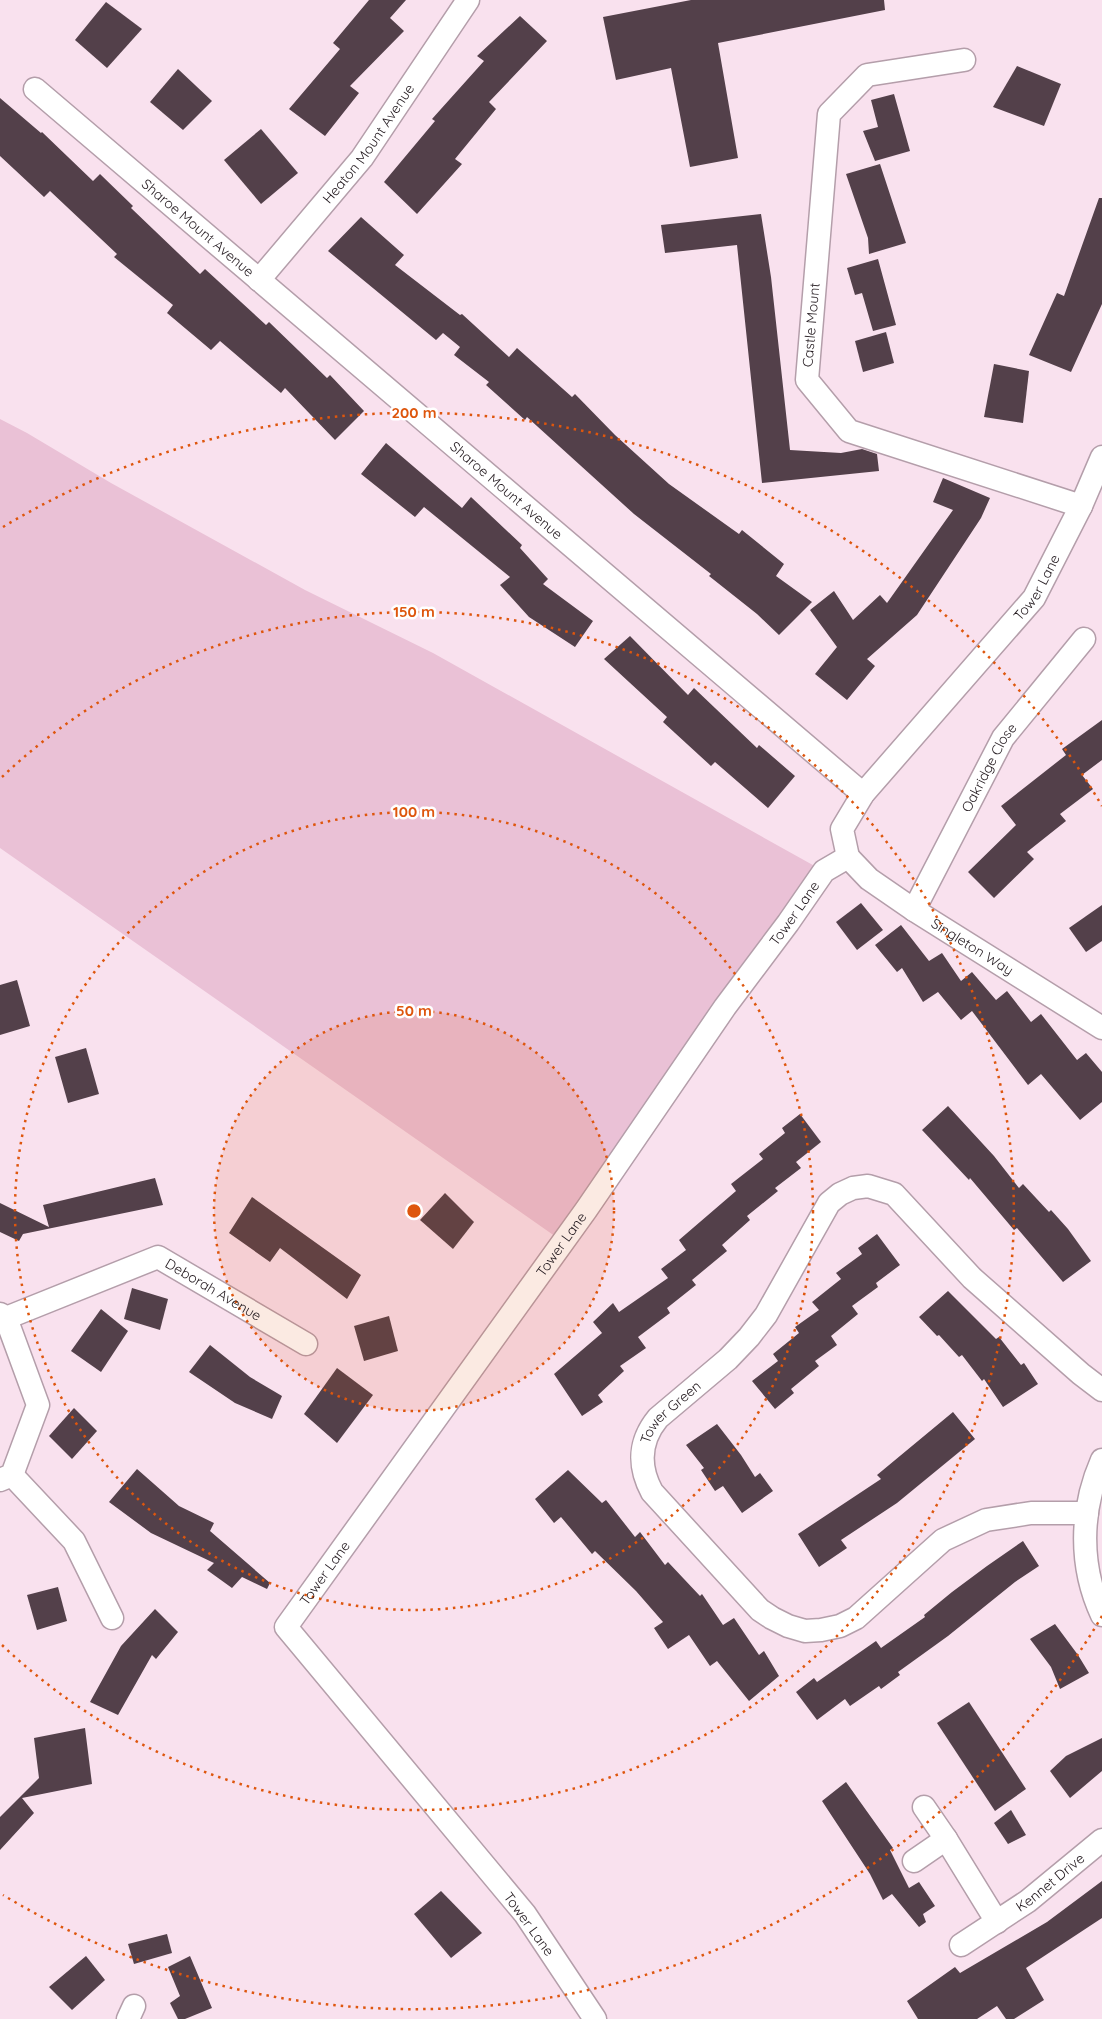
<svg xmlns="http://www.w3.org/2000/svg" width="1102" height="2019" viewBox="0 0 1102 2019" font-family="Quicksand,sans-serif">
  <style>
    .green { fill: #eac1d6 }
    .building { fill: #53404a }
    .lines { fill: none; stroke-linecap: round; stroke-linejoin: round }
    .street-casing { stroke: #b49eaa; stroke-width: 25 }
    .street { stroke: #fff; stroke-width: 22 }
    .ring { fill: none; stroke: #de560d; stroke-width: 2.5; stroke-dasharray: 2.5 5 }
    .labels { text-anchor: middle; stroke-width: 5; stroke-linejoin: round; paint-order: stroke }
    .street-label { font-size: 14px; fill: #241b20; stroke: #fff }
    .centre { fill: #de560d; stroke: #fff; stroke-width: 2.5 }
    .ring-label { font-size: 15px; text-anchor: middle; font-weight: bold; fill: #de560d; stroke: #fff; stroke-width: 5; stroke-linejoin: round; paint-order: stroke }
  </style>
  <rect width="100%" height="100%" fill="#f9e1ee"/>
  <polygon class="green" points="0,419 27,433 111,483 305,590 433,653 820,869 559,1239 0,848"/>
  <g class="building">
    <polygon points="369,0 406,0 390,18 404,31 350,86 359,93 325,136 289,109 340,49 333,43"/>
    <polygon points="691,0 884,0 885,10 718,43 738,158 690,167 671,68 616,80 603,17"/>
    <polygon points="106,2 142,29 107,68 75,40"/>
    <polygon points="520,16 547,41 489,102 496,109 455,159 462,164 417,214 384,182 435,121 432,119 484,61 477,56"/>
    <polygon points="1017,66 1061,84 1044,126 993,107"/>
    <polygon points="178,69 212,101 183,130 150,102"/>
    <polygon points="894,94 910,151 875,161 863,131 878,127 871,100"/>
    <polygon points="0,98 41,133 42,132 93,181 100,174 133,206 131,208 200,274 205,269 266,325 269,322 327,378 330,375 364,411 335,440 285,388 281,393 220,341 211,350 167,313 173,305 114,257 117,254 50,191 44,197 0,156"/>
    <polygon points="261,129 298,173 261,204 224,160"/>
    <polygon points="880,164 906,243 869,254 868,238 846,174"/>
    <polygon points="1099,198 1102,198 1102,304 1071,372 1029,355 1057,293 1064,296"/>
    <polygon points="761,214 771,277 790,450 841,453 862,449 877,454 879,471 762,483 737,245 665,253 661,225"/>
    <polygon points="361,217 404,255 395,265 460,315 462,314 509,357 517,348 572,397 575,394 615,435 669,484 739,534 742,530 784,564 776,576 812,602 779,635 757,614 709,576 711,574 634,514 527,417 525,420 486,385 489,382 454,355 460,347 443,333 436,340 328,251"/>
    <polygon points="878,259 896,325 873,331 862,293 855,295 847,268"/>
    <polygon points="886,332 894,363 863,372 855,341"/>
    <polygon points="994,364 1029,371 1023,423 984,417"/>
    <polygon points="386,443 462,508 471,497 522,545 520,548 548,579 543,584 593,621 575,647 529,617 500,585 510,577 424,507 415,517 361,474"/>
    <polygon points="943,478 990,498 981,518 917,615 867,659 875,666 847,700 815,674 837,647 810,610 834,591 853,620 880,595 887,603 953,510 933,502"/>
    <polygon points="630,636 688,695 694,688 757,748 759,745 795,776 768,808 715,762 711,766 663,722 667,717 604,659"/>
    <polygon points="1102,720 1102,760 1082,775 1093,789 1060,814 1066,821 1027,852 1034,859 994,898 968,872 1016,825 1001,806 1066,755 1062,749"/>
    <polygon points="861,903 883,930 857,950 836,922"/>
    <polygon points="1102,905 1102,941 1086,952 1069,928"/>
    <polygon points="901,925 929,961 942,953 961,981 972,972 996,1000 1007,991 1031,1022 1041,1014 1077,1060 1086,1053 1102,1072 1102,1102 1080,1120 1041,1074 1028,1085 972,1011 961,1020 938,992 923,1002 902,968 897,972 875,945"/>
    <polygon points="17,980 30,1026 0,1035 0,985"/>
    <polygon points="86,1048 99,1094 68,1103 55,1057"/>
    <polygon points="948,1106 994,1156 1019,1188 1023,1184 1049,1212 1051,1210 1068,1229 1091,1261 1063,1282 1017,1228 1014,1230 970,1178 969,1180 922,1130"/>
    <polygon points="800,1114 821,1142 796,1162 801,1168 775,1188 778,1191 747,1216 750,1220 722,1245 727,1251 692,1280 696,1285 667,1308 670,1313 638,1337 646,1348 620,1366 624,1371 598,1395 603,1402 582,1416 554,1374 602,1333 593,1322 613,1303 619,1312 668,1278 661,1269 686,1250 679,1240 736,1191 731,1184 763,1159 759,1154 785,1133 782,1128"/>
    <polygon points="155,1178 163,1205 23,1234 19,1241 0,1232 0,1203 49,1227 43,1205"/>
    <polygon points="445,1193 474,1222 453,1249 420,1220"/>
    <polygon points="252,1197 361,1275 347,1299 280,1248 270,1262 229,1233"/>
    <polygon points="877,1234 900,1265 876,1283 878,1287 852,1306 858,1314 831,1336 837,1345 815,1361 819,1366 791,1389 794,1393 775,1409 752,1381 778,1361 773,1354 799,1333 795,1327 819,1310 812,1302 841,1279 836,1273 862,1254 858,1248"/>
    <polygon points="132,1288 168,1299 160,1330 124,1319"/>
    <polygon points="948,1291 996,1339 999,1337 1021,1365 1024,1363 1038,1384 1003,1407 984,1379 982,1381 962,1355 959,1357 939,1335 937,1336 919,1317"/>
    <polygon points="101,1309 128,1331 101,1372 71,1351"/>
    <polygon points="389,1316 398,1351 364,1361 354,1326"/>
    <polygon points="210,1345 250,1377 282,1396 272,1419 235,1403 189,1372"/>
    <polygon points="337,1368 373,1395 337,1443 304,1414"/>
    <polygon points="74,1408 97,1431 72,1459 49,1436"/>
    <polygon points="953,1412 975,1439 897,1503 841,1540 847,1548 819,1567 798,1534 881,1479 877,1475"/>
    <polygon points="717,1424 741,1455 755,1477 760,1473 773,1491 742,1513 723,1486 715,1491 701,1470 704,1468 686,1445"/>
    <polygon points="137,1469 179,1506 214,1523 210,1531 270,1583 267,1589 242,1577 232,1588 207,1570 214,1563 151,1533 109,1502"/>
    <polygon points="568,1470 602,1503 606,1500 635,1537 640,1532 665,1565 668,1562 700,1596 702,1594 723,1625 734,1618 759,1655 764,1651 779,1676 749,1701 717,1661 710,1666 689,1635 668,1649 654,1628 663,1622 636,1591 595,1551 592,1554 561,1517 554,1523 535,1499"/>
    <polygon points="1023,1541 1039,1566 1015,1582 948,1636 898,1672 900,1675 881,1689 879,1686 850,1706 845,1699 817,1720 796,1692 814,1678 817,1682 876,1641 881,1648 925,1617 924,1615 952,1592 987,1566"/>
    <polygon points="58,1587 67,1621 37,1630 27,1595"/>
    <polygon points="155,1609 178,1632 156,1659 152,1655 118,1715 90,1702 121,1646"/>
    <polygon points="1055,1624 1078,1655 1089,1673 1060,1689 1051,1667 1030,1639"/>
    <polygon points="969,1702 1026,1789 995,1811 937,1723"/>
    <polygon points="85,1728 92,1784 22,1798 34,1813 0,1850 0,1817 39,1778 34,1738"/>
    <polygon points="1102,1738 1102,1771 1070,1798 1050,1771 1066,1756"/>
    <polygon points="846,1782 893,1848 890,1850 909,1888 919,1882 935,1906 923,1914 926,1922 919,1927 892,1894 883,1900 870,1874 822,1801"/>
    <polygon points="1011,1810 1026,1835 1008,1844 994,1823"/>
    <polygon points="1102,1881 1102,1918 1026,1968 1044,2000 1014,2019 1006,2019 997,2006 977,2019 918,2019 907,2001 955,1967 960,1973 1047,1922"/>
    <polygon points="441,1891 482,1933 451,1958 414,1914"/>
    <polygon points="167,1934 172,1953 134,1964 128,1944"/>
    <polygon points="86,1956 105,1980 72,2010 49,1987"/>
    <polygon points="190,1956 212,2008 185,2019 178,2019 170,2003 180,1996 168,1967"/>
  </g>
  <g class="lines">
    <g class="street-casing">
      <g id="street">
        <polyline points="964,60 867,75 829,114 807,380 849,431 1081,506"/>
        <path id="s1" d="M35,89L863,794"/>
        <path id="s2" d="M259,280L362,158L468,0"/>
        <path id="s3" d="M848,857L842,829L863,794L1034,598L1081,506L1102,457"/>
        <path id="s4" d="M848,857L869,879L914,910L1102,1028"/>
        <path id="s5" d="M914,910L1003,738L1084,639"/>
        <polyline points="0,1314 6,1318 38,1405 12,1475 0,1480"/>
        <path id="s6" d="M6,1318L158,1257L306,1344"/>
        <path d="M1102,1460C1080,1510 1079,1566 1102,1615"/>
        <polyline points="12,1475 74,1541 112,1618"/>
        <path id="s7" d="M1087,1513H1031L986,1520L943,1540L856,1618L840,1626L821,1630L805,1631L788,1626L772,1618L760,1610L652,1492C638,1466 639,1441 658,1418L728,1359L749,1337L766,1315L829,1203L840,1194L853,1188L868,1186L894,1194L972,1278L1081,1374L1102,1390"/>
        <polyline points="946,1839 997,1922"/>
        <polyline points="914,1861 946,1839 924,1807"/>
        <path id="s8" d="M961,1945L1028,1901L1102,1840"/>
        <polyline points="128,2019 134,2006"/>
        <path id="s9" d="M595,2019L525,1914L286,1627L586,1210L725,1007L788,923L824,871L848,857"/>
      </g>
    </g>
    <use href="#street" class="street"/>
  </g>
  <circle cx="414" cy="1211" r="200" fill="#de560d" fill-opacity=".12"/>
  <g class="ring">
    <circle cx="414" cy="1211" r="200"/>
    <circle cx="414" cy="1211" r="399"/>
    <path d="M2 777A599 599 0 1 1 2 1645"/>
    <path d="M1102 1616A798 798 0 0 1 3 1895M3 527A798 798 0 0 1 1102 806"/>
  </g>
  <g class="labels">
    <g class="street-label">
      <text dy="5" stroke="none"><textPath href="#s2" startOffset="175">Heaton Mount Avenue</textPath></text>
      <text dy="5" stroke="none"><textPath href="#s1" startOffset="214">Sharoe Mount Avenue</textPath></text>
      <text transform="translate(811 325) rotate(-85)" y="5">Castle Mount</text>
      <text dy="5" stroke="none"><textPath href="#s1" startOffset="619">Sharoe Mount Avenue</textPath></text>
      <text dy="5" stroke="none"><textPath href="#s3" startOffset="340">Tower Lane</textPath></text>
      <text dy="5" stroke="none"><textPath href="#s5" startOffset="161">Oakridge Close</textPath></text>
      <text dy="5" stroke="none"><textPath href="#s9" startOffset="1376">Tower Lane</textPath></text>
      <text dy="5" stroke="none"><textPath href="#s4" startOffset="154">Singleton Way</textPath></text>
      <text dy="5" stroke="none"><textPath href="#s9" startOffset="971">Tower Lane</textPath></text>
      <text dy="5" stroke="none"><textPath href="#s6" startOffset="228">Deborah Avenue</textPath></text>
      <text dy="5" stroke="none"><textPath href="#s7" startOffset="621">Tower Green</textPath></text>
      <text dy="5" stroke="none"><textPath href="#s9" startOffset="566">Tower Lane</textPath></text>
      <text dy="5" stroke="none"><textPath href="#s8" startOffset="109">Kennet Drive</textPath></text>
      <text transform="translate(529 1924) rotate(54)" y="5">Tower Lane</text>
    </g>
  </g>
  <circle cx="414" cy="1211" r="8" class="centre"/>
  <g class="ring-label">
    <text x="414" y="418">200 m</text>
    <text x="414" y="617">150 m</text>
    <text x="414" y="817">100 m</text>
    <text x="414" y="1016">50 m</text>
  </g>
</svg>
